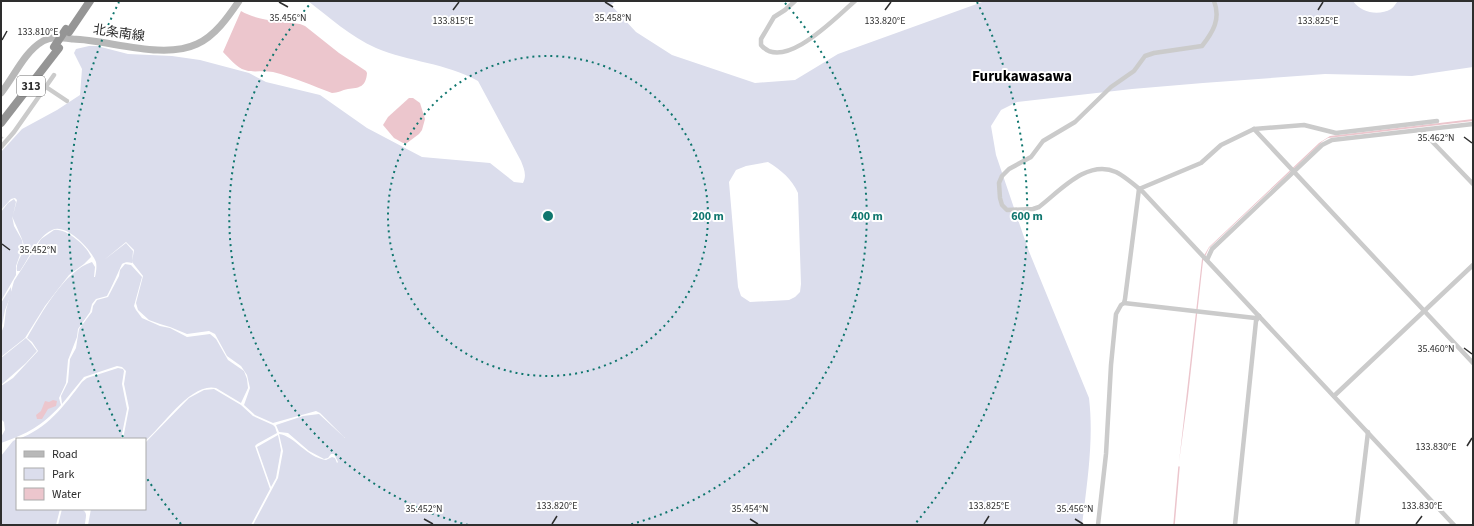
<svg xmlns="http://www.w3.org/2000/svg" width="1474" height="526" viewBox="0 0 1474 526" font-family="'Source Sans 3','Noto Sans JP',sans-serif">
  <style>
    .green { fill: #dbddec; fill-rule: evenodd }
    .water { fill: #ecc6cd }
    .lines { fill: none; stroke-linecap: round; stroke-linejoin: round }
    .stream { stroke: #ecc6cd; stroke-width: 1.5 }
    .street-tunnel { stroke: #d5d5d5; stroke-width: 4.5; stroke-dasharray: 4.5 2; stroke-linecap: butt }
    .street { stroke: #cbcbcb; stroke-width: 4.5 }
    .secondary { stroke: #b8b8b8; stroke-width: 7 }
    .highway { stroke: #959595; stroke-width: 8 }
    .highway-bridge { stroke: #959595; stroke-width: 8 }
    .ticks { fill: none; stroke: #2e2e2e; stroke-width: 1.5 }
    .ring { fill: none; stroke: #0f766e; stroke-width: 2; stroke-dasharray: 2 4 }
    .labels { text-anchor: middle; stroke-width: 4; stroke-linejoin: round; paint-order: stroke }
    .shield { fill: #fff; stroke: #6d6d6d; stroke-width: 1 }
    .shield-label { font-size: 12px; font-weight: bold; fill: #2e2e2e }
    .street-label { font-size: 13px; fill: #2e2e2e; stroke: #fff }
    .quarter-label { font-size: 15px; font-weight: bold; fill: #000; stroke: #fff }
    .ticks-label { font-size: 10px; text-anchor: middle; fill: #2e2e2e; stroke: #fff; stroke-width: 4; stroke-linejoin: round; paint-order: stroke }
    .centre { fill: #0f766e; stroke: #fff; stroke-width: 2 }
    .ring-label { font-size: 12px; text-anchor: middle; font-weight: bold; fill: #0f766e; stroke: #fff; stroke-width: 4; stroke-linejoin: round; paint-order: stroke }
  </style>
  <rect width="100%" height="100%" fill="#fff"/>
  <g class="green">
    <path d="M308,1H616L611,5L636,32L672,55L755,83L795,80L838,54L985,1H1353C1361,13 1379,16 1391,9C1394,7 1396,3 1398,1H1473V67L1412,76L1325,74L1203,83L1132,89L1017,102L1001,110L991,126L996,155L1028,249L1089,398C1094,440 1087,483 1082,525H253L278,478L283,451L279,434C295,436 306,457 326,460L332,457L335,458L337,463L338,462L334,454H331L328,458L324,459L309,451L288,433L279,432L276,425L303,416L319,414L345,438L320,413L316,411L273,423L255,415L244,405L250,388L247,375L241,366L227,356L215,334L209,331L187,334L170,327L160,324L149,320L138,310L136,303L143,276L132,262L134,250L126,242L104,260L126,243L133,251L132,263C128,262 125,262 122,264C121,266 110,291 107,296L96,299L92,304L90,312L78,329L77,337L68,360L66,383L59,398L61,405C41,427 28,433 1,443V437L5,430L4,422L1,419V386L13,378L38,351L32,342L27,338C41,314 65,270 92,262L95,267L94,277H95C96,272 97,267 96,262C91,249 66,223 52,230C37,237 29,258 20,271H17C15,262 24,254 24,246C24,241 14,222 12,216L14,226L22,240L23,246L16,266V275L1,301V212L8,203L14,199L16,202L13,215L17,200L15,198L11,199L1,210V152L22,129L57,110L80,95L82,69L74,53L76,49L89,46H97L128,54L172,56L200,60L249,73L266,82L320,95L367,128L422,157L490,163L514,182L523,183C527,175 524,169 521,161L478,81C446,63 409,62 376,48C351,37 329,17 308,1ZM768,162C781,170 792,179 798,193L801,284L800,292L795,297L789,300L750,302L741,296L738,287L729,182L736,170L746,166Z"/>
    <path d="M54,230C66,228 87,246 91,257L84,264L69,275L45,306L25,338L1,357V333L4,326L6,310L14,281L41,239Z"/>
    <path d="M125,264L131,265L142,277L134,306L136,310L142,318L160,326L170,328L187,337L210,334L216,339L228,360L244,371L247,379L248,388L241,403L216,388C191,382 163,426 145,441V439H123L129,408L124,384L126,371L122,367L117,366L84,377L62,404L61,396L68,382L70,359L76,348L79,329L92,312L93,306L97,300L108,297L119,276L120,270Z"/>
    <polygon points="11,287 11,295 5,310 1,331 1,303"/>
    <polygon points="26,338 31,343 37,351 26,363 1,385 1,358"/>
    <path d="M118,368L123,369L124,371L122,384L127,409L121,439H18C47,429 64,406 82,382L87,378Z"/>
    <polygon points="214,389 241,405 253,416 273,425 275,427 277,433 257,444 255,446 270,489 251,525 88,525 91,509 145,509 145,443 189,398 204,390"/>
    <polygon points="278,435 281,450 276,478 271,487 257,447"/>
    <polygon points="17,439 17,509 60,509 56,525 1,525 1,456 13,441"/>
    <path d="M62,509C68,509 86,506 86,515C86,518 85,522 85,525H58Z"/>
  </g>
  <g class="water">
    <path d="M241,11C258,21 280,21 300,24L305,26L339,53L366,71L367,73C366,87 359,88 348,89C342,90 338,93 332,93C313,86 293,77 273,72C263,70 253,73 245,70C237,68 229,58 223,52Z"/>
    <polygon points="409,98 413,98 420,103 425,119 422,130 419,134 407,143 403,143 394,138 383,125 388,117"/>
    <polygon points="1473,119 1473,121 1328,138 1323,141 1209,248 1203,261 1188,396 1179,462 1202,259 1209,247 1319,143 1330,136"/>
    <polygon points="53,400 57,401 56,406 48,409 42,419 37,419 36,415 41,411 45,401 49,402"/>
  </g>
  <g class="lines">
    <polyline class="stream" points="1174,525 1179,467"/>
    <polyline class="street-tunnel" points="1,138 2,139"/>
    <g class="street">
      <path d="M795,1L785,10L774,17L761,39V45C784,73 838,15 855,1"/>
      <path d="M1214,1C1221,19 1213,32 1202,46L1154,53L1145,56L1134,71L1111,87L1075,122L1043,141L1031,157L1009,169L1002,176L999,183L1000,198L1002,205L1007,210L1033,209L1039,207C1060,191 1087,159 1116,172C1124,176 1136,186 1143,192L1454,525"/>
      <polyline points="46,87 67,101"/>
      <polyline points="1254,129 1473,363"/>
      <polyline points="1422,131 1473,184"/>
      <polyline points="1,147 14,132 54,75"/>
      <polyline points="1139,189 1201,163 1221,145 1254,129 1304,125 1336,133 1437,121"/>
      <polyline points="1207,260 1212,249 1322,145 1332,140 1473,124"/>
      <polyline points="1124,303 1255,318 1259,316"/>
      <polyline points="1334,396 1473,265"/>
      <polyline points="1098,525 1106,454 1111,365 1116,314 1121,305 1124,303 1125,299 1139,189"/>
      <polyline points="1235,525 1256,321 1259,316"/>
      <polyline points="1357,525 1368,432"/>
    </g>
    <path class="secondary" d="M1,93C14,77 24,52 43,41C52,36 64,38 73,39C109,40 163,60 197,44C215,36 228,17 239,1"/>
    <g class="highway">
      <polyline points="69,32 90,1"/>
      <polyline points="1,123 59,48"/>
    </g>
    <polyline class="highway-bridge" points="54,47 66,29"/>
  </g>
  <path class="ticks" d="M279,2L288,7M605,2L613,7M453,10L459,2M885,10L891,2M1318,10L1323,2M2,40L7,31M1464,137L1472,143M2,244L10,250M1464,348L1472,354M1467,446L1472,438M424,519L433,524M750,519L758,524M1075,519L1083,524M552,524L557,516M984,524L989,516M1416,524L1422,516"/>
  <g class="ring">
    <circle cx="548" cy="216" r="160"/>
    <path d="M468 525A319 319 0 0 1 311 3M785 3A319 319 0 0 1 628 525"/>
    <path d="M181 524A479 479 0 0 1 146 477M123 437A479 479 0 0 1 119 2M977 2A479 479 0 0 1 915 524"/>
  </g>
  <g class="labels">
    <rect class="shield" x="17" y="76" width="28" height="20" rx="3"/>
    <g class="shield-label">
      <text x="31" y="90">313</text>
    </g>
    <g class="street-label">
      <text transform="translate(119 32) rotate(8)" y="5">北条南線</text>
    </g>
    <g class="quarter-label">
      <text x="1022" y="81">Furukawasawa</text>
    </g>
  </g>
  <g class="ticks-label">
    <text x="288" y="21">35.456°N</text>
    <text x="613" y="21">35.458°N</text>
    <text x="453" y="24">133.815°E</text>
    <text x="885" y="24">133.820°E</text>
    <text x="1318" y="24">133.825°E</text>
    <text x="38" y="35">133.810°E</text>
    <text x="1436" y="141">35.462°N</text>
    <text x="38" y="253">35.452°N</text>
    <text x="1436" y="352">35.460°N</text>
    <text x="1436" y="450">133.830°E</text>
    <text x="557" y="509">133.820°E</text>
    <text x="989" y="509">133.825°E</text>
    <text x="1422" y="509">133.830°E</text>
    <text x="424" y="512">35.452°N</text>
    <text x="750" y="512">35.454°N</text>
    <text x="1075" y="512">35.456°N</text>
  </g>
  <circle cx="548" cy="216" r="6" class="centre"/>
  <g class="ring-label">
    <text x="708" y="220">200 m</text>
    <text x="867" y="220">400 m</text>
    <text x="1027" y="220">600 m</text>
  </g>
  <rect width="1474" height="526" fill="none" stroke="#2e2e2e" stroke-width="4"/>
  <rect x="16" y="438" width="130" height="72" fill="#ffffff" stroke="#ababab"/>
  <rect x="24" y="451" width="20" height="6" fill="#b8b8b8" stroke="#ababab"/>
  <text x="52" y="458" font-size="12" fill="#2e2e2e">Road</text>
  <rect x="24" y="468" width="20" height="12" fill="#dbddec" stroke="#ababab"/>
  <text x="52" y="478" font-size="12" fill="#2e2e2e">Park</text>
  <rect x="24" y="488" width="20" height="12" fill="#ecc6cd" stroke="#ababab"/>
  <text x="52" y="498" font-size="12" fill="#2e2e2e">Water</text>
</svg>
